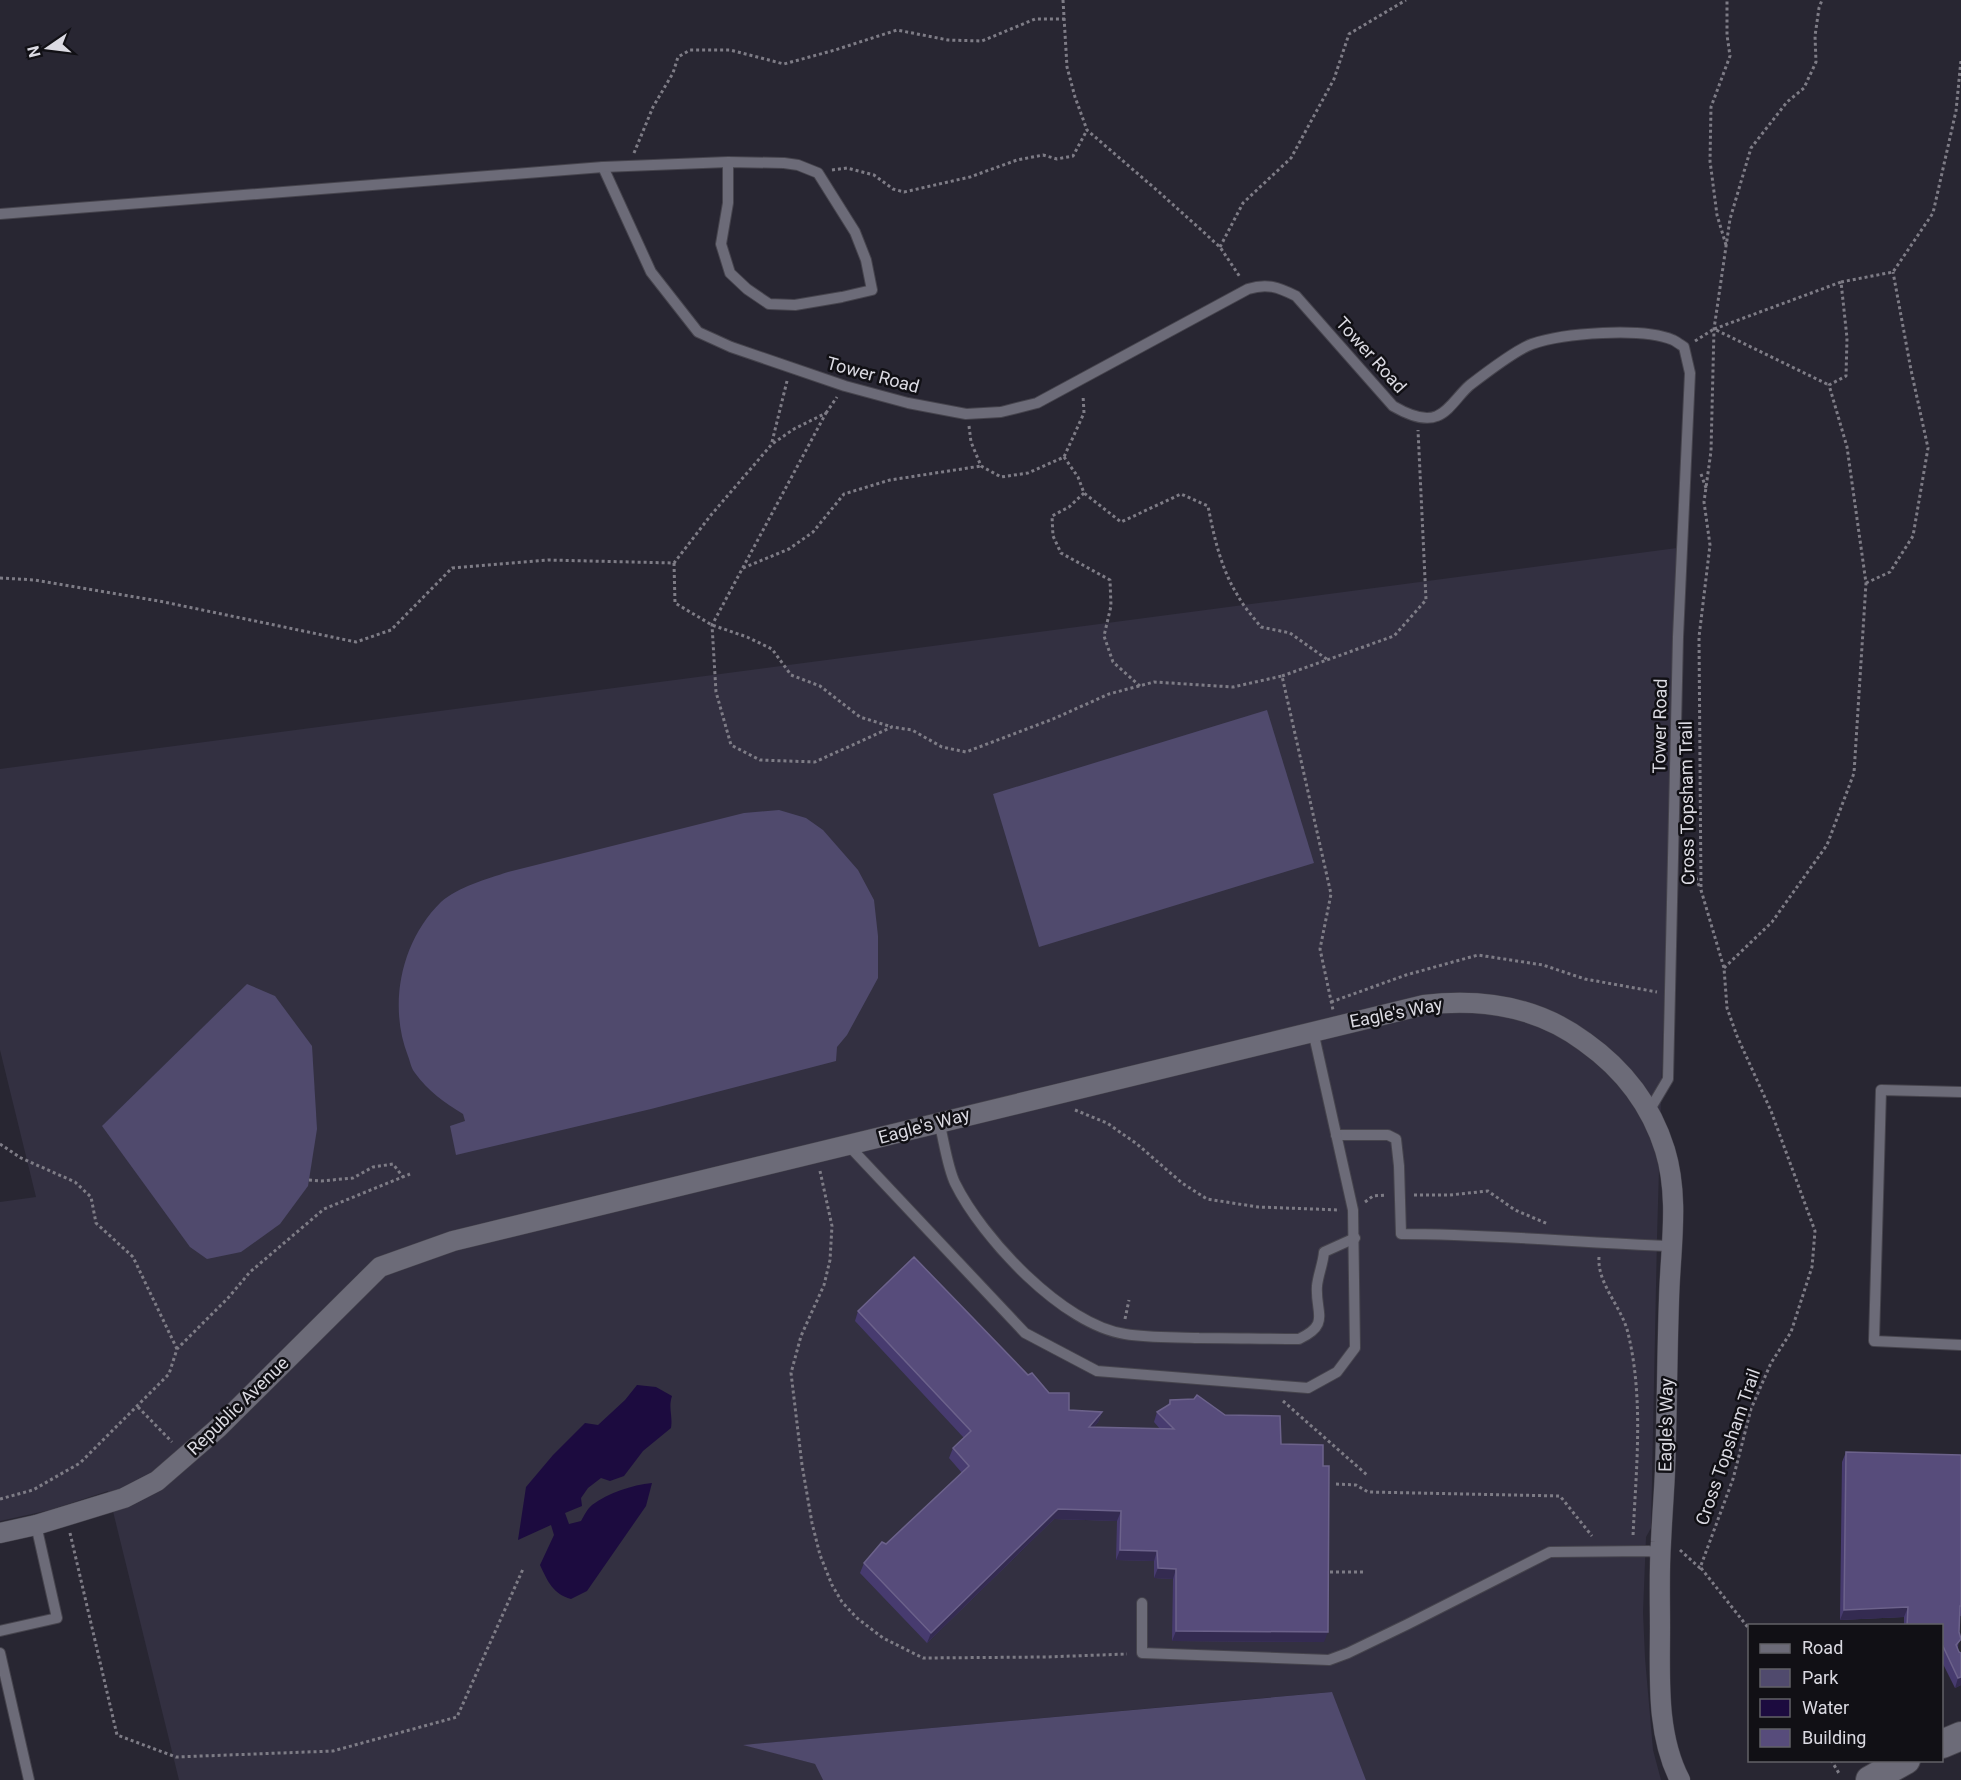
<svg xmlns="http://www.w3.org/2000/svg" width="1961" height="1780" viewBox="0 0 1961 1780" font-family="Roboto,sans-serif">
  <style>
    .built { fill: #333041 }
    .green { fill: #504a6d }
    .water { fill: #1c0b3f }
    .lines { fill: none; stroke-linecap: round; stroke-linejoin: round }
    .service-casing { stroke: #46444d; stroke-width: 12 }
    .minor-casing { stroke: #46444d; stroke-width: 21 }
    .secondary-casing { stroke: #46444d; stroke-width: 30 }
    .path { stroke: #7e7c86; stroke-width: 3; stroke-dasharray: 3 3; stroke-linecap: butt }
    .service { stroke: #6c6b78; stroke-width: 10 }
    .minor { stroke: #6c6b78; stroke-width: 20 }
    .secondary { stroke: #6c6b78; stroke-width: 28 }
    .wall { fill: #473b6f }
    .shaded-wall { fill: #342b51 }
    .building { fill: #574c7b; stroke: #6c628b; stroke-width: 1.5 }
    .labels { text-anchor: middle; stroke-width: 5; stroke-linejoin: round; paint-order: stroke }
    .street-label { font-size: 18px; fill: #dbdae2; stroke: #111015 }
  </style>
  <rect width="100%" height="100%" fill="#282632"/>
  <polygon class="built" points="1677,548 1657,1238 1651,1528 1646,1537 1643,1612 1645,1658 1653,1750 1661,1780 1366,1780 1331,1692 745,1745 815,1764 823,1780 179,1780 108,1491 50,1510 0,1521 0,1202 36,1197 0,1050 0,769"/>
  <g class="green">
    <polygon points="1267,710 1314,863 1039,947 993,794"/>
    <path d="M779,810L806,818L823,830L858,870L874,900L878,936V978L847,1035L837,1047L836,1061L651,1109L456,1155L450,1126L465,1121L463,1114C445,1103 428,1091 415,1073C411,1068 410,1061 408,1056C388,1005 401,941 441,902C458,887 487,879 508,872L744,813Z"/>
    <polygon points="247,984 275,996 312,1046 317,1129 308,1186 280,1224 241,1252 207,1259 190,1247 102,1126"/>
    <polygon points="1332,1692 1366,1780 823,1780 815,1764 743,1745"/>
  </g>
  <path class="water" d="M637,1385L656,1387L672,1396C668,1408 673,1416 671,1428L643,1451L624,1476L610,1481L601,1478L588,1488L581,1498L582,1506L565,1513L569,1524L581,1521C584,1516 587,1509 592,1505C608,1493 632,1485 652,1483L646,1506L587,1591L571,1599C553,1594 548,1582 540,1565L554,1535L551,1525L518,1540L526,1487L553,1455L585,1423L598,1425L625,1400Z"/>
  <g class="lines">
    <g class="service-casing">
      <g id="service">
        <path d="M603,167L651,272L698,332L731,347L845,386L908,403L966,414L1001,412L1037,403L1248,289C1267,283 1278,287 1296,296L1393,406C1405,413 1423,422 1437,416C1450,411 1459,394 1470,385C1483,375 1518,349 1532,344C1563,333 1642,327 1673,340C1677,342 1681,345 1684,347L1690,373L1678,637L1668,1079L1649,1111"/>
        <polyline points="0,214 603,167 728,162 784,163 798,165 818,173 855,232 866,260 872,290 842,297 795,305 769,304 747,289 730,273 721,244 728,203 728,162"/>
        <polyline points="1961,1092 1881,1090 1874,1341 1961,1345"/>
        <path d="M939,1122C944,1140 947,1166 955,1183C982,1238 1063,1325 1125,1334C1149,1338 1174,1337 1199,1338C1232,1338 1266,1339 1299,1339C1331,1324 1315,1313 1317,1286C1318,1275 1323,1264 1324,1252L1355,1238"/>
        <path d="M1336,1135H1388L1396,1139L1399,1166L1401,1234C1491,1234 1581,1243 1671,1246"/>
        <polyline points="849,1146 1025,1333 1097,1371 1308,1388 1337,1372 1355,1348 1353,1210 1313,1031"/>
        <polyline points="1142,1603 1142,1653 1329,1660 1348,1653 1408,1624 1550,1552 1648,1551 1660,1553"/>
        <polyline points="0,1631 57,1618 36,1525"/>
        <polyline points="0,1653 29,1780"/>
      </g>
    </g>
    <g class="minor-casing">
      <path id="minor" d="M0,1533L36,1525L124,1498L157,1481L218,1428L380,1267L453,1241L1424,1005C1482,998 1537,1006 1585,1042C1623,1069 1651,1105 1665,1150C1680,1199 1670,1251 1669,1300C1667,1357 1667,1414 1665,1471C1664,1494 1662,1518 1661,1542C1659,1570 1660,1598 1660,1627C1660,1677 1656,1734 1680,1780"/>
    </g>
    <g class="secondary-casing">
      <g id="secondary">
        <polyline points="1942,1744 1961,1736"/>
        <polyline points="1870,1780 1906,1760"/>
      </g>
    </g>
    <g class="path">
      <polyline points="1063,0 1067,67 1075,97 1087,130 1159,192 1220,247 1240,277"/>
      <polyline points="634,153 653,107 673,73 678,57 690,50 730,50 784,64 835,50 897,30 948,40 982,41 1035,19 1065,19"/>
      <polyline points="832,170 847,168 874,175 893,189 904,192 970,177 1017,160 1043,155 1057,159 1073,156 1087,130"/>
      <polyline points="1726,245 1717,215 1710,161 1711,107 1730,56 1727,35 1727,0"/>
      <polyline points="1220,247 1243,203 1291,158 1334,79 1349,34 1406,0"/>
      <polyline points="1841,282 1893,272 1933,213 1956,111 1961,60"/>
      <polyline points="1695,341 1714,329"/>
      <polyline points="826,413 837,397"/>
      <polyline points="969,426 971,442 981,466 1001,477 1028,473 1064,457 1084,413 1083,395"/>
      <polyline points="772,442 787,381"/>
      <path d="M1064,457L1078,477L1084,493L1121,522L1181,494L1208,506C1214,537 1221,569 1238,596C1244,607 1253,617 1261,627L1290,633L1328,660"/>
      <polyline points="1701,474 1706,488"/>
      <polyline points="1084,493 1069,507 1052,516 1053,536 1061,553 1110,580 1111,606 1104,636 1113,662 1140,686"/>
      <polyline points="674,563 675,603 712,625 747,637 772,649 791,675 820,686 860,717 892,727"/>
      <polyline points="743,568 789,549 813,532 844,494 890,480 981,466"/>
      <polyline points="0,578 35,580 164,602 356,642 391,630 452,568 548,560 674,563 711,515 772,444 794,429 826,413 712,625 716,692 731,745 760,760 815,762 892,727 912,730 942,747 966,752 1053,719 1109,694 1154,682 1233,687 1282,676 1331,894 1320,949 1333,1010"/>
      <polyline points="1866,583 1890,572 1913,536 1928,448 1911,370 1893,272"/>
      <polyline points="1282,676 1394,636 1426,600 1418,430"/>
      <polyline points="1689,861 1700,888"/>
      <polyline points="1724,968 1772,922 1827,845 1854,773 1866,583 1847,447 1829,385 1846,376 1847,338 1841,282 1714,329 1829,385"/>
      <polyline points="1331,1002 1406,975 1478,955 1543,965 1585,979 1657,992"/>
      <polyline points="1075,1110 1107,1123 1137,1144 1182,1183 1207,1199 1258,1207 1340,1210"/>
      <polyline points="0,1144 21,1158 75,1182 91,1197 96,1223 133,1257 177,1349"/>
      <polyline points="820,1171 832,1226 830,1260 824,1285 801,1336 791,1373 802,1465 812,1523 820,1555 832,1585 842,1602 857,1618 883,1638 923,1658 1046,1657 1127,1654"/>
      <polyline points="309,1180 321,1181 353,1178 373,1167 393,1164 403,1177"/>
      <polyline points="1414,1195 1450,1195 1488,1191 1515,1210 1548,1224"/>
      <polyline points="1365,1202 1373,1196 1386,1195"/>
      <path d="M1599,1257C1597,1284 1622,1307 1628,1333C1644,1399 1636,1470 1633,1536"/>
      <polyline points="1125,1319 1129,1300"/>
      <polyline points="1283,1401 1367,1475"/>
      <polyline points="138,1407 172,1442"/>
      <polyline points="1336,1484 1356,1485 1368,1492 1560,1496 1592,1536"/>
      <polyline points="0,1499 33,1490 80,1463 169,1374 177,1349 228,1298 250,1272 324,1209 410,1174"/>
      <polyline points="70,1533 117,1735 176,1757 333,1751 457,1717 523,1569"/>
      <polyline points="1680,1550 1700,1568 1733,1479 1751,1409 1771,1363 1791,1332 1812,1267 1815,1231 1771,1111 1737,1036 1727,1008 1724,968 1701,890 1699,637 1710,545 1704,502 1711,451 1714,329 1730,219 1751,148 1787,102 1804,88 1816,62 1815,36 1819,8 1822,0"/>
      <polyline points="1701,1568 1750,1630"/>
      <polyline points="1330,1572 1365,1572"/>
      <polyline points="1831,1760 1840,1775"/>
    </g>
    <use href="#service" class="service"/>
    <use href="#minor" class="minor"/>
    <use href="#secondary" class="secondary"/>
  </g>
  <g class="wall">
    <polygon points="858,1311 1028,1375 1069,1410 1102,1412 1098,1422 1093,1428 1160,1429 1154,1422 1157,1412 1168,1405 1170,1400 1225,1415 1323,1466 1324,1642 1172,1641 1173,1579 1154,1578 1154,1561 1116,1560 1117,1521 1054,1519 927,1643 860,1573 864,1563 886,1544 962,1473 949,1458 953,1448 964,1438 855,1321"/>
    <polygon points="1846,1452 1961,1455 1961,1616 1960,1616 1958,1649 1961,1685 1955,1688 1941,1660 1941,1626 1904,1626 1904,1617 1840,1620 1842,1462"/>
  </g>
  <g class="shaded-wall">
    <polygon points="1102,1412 1098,1422 1085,1437 1089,1427"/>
    <polygon points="1058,1509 1121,1511 1117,1521 1054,1519 927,1643 931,1633"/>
    <polygon points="1120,1550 1157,1551 1154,1561 1116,1560"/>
    <polygon points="1158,1568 1176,1569 1173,1579 1154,1578"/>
    <polygon points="1908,1607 1904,1617 1840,1620 1844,1610"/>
    <polygon points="1176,1631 1328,1632 1324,1642 1172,1641"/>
    <polygon points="1961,1677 1961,1685 1955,1688 1958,1678"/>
  </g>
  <g class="building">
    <polygon points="914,1257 1028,1375 1032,1373 1049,1393 1069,1393 1069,1410 1102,1412 1089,1427 1174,1429 1157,1412 1170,1404 1170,1400 1194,1399 1197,1395 1225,1415 1280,1416 1281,1444 1323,1445 1323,1466 1329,1466 1328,1632 1176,1631 1176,1569 1158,1568 1157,1551 1120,1550 1121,1511 1058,1509 931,1633 864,1563 882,1542 886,1544 969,1466 953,1448 971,1431 858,1311"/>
    <polygon points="1846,1452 1961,1455 1961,1606 1960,1606 1959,1632 1961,1639 1956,1645 1959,1652 1961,1653 1961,1677 1958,1678 1941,1642 1941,1626 1907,1626 1908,1607 1844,1610"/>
  </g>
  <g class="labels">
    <g class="street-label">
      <text transform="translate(1371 355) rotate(48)" y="6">Tower Road</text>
      <text transform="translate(873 375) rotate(15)" y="6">Tower Road</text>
      <text transform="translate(1660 726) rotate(-89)" y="6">Tower Road</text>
      <text transform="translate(1687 803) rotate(-91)" y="6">Cross Topsham Trail</text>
      <text transform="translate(1396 1013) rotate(-11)" y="6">Eagle's Way</text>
      <text transform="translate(924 1126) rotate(-15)" y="6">Eagle's Way</text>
      <text transform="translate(238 1406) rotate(-44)" y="6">Republic Avenue</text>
      <text transform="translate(1666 1425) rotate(-89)" y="6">Eagle's Way</text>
      <text transform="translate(1728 1447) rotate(-71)" y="6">Cross Topsham Trail</text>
    </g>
  </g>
  <rect x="1748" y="1624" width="195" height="138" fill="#111015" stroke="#626167" stroke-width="1.5"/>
  <rect x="1760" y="1644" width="30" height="9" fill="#6c6b78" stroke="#626167" stroke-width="1.5"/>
  <text x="1802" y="1654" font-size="18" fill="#dbdae2">Road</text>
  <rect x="1760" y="1669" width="30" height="18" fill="#504a6d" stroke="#626167" stroke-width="1.5"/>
  <text x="1802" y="1684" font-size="18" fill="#dbdae2">Park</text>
  <rect x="1760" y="1699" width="30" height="18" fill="#1c0b3f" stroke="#626167" stroke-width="1.5"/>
  <text x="1802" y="1714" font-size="18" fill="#dbdae2">Water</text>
  <rect x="1760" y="1729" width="30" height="18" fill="#574c7b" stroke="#626167" stroke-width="1.5"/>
  <text x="1802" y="1744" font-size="18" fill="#dbdae2">Building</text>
  <g transform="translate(48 48) rotate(256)" stroke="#111015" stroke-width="4.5" paint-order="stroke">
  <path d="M0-4.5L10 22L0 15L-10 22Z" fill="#dbdae2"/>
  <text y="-9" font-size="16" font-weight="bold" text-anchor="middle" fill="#dbdae2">N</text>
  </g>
</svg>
